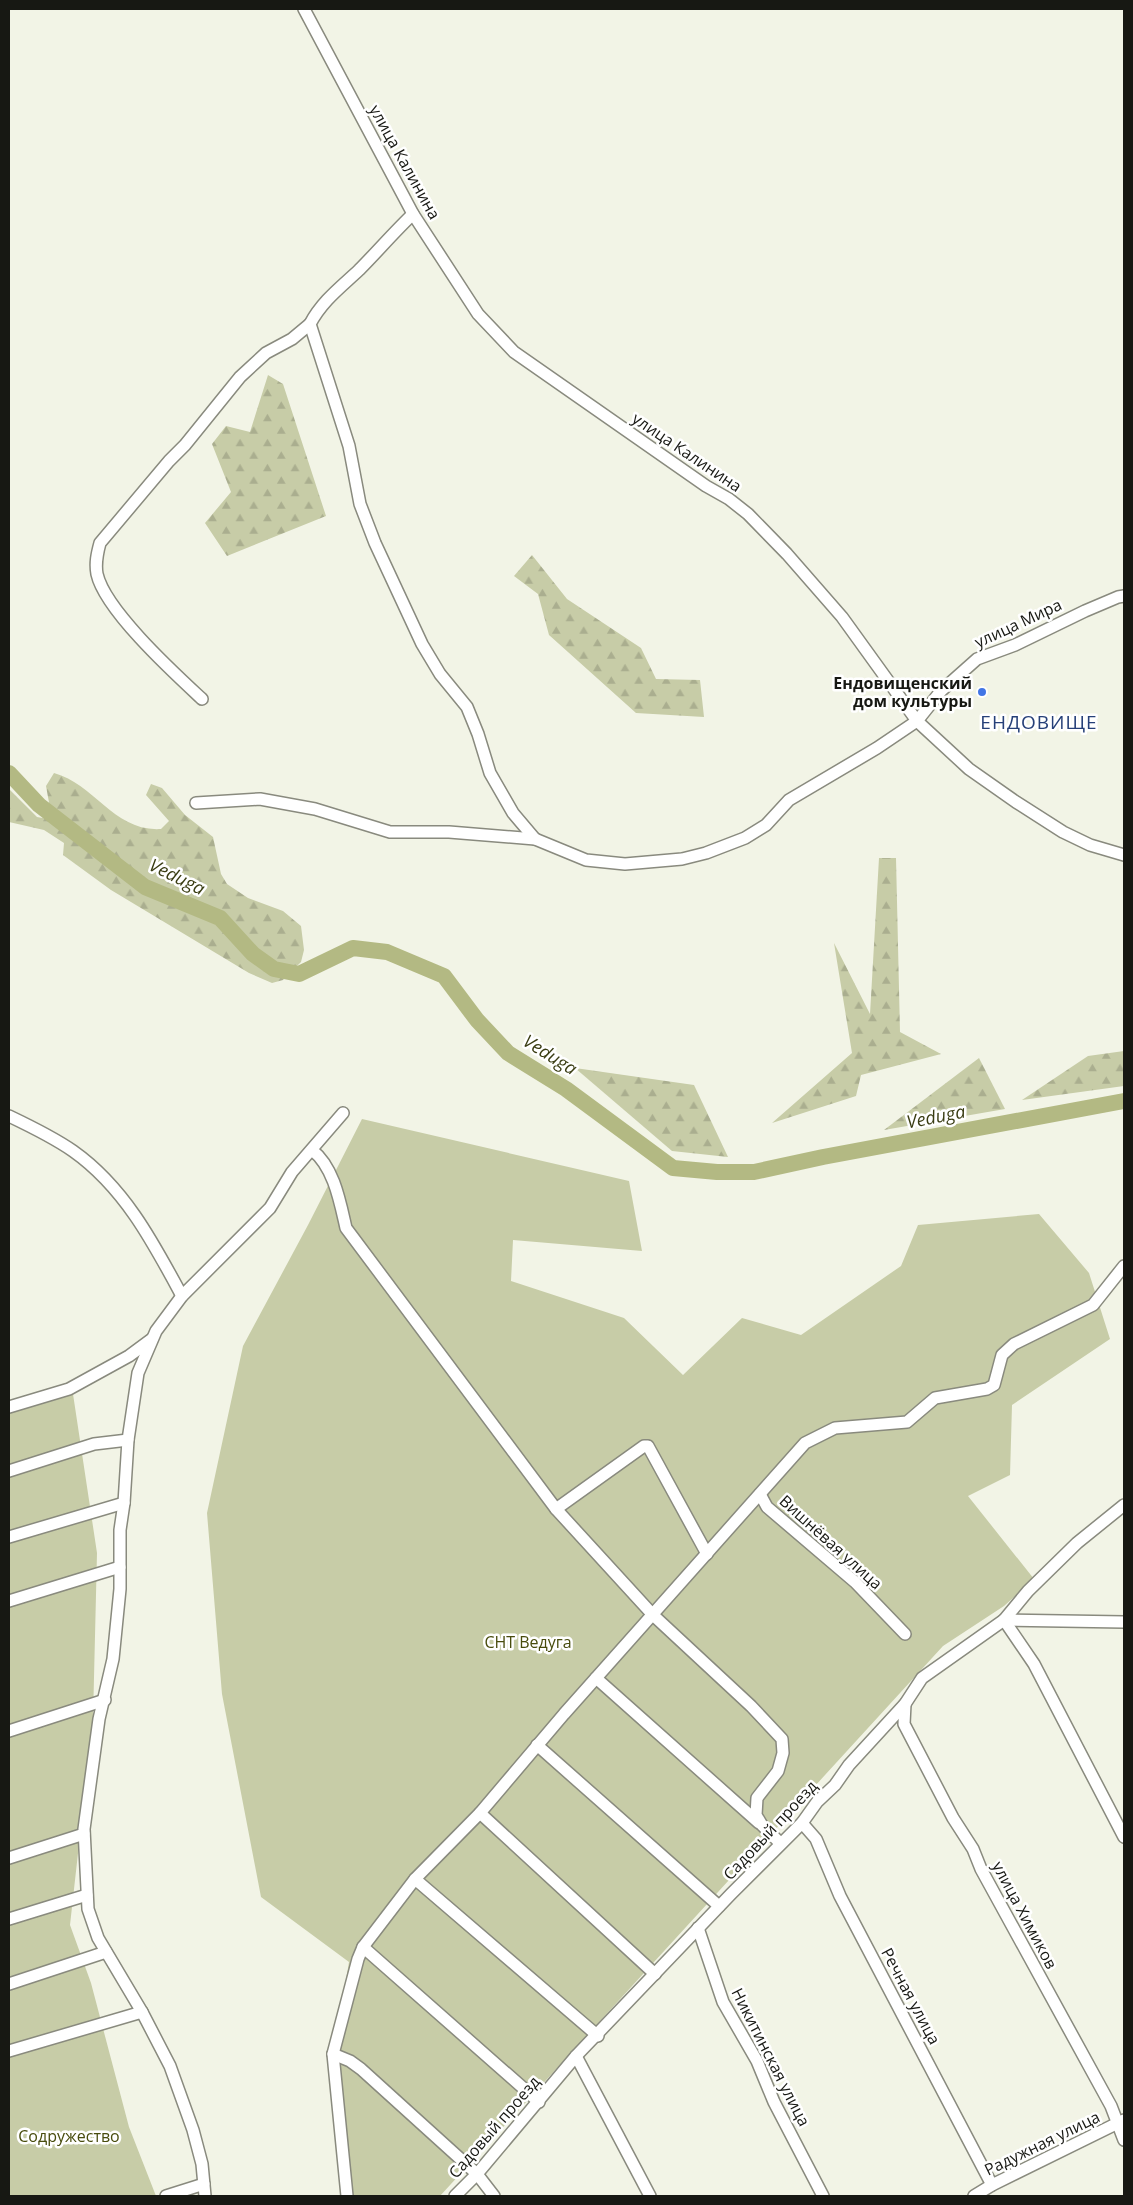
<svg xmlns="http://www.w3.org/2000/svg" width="1133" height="2205" viewBox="0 0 1133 2205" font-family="'Open Sans',sans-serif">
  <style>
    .forest { fill: url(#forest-firs) }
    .garden { fill: #c7cca7 }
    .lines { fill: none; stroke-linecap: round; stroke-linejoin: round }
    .river { stroke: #b3b983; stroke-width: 16 }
    .minor-casing { stroke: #898a7e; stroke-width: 14 }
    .minor { stroke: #fff; stroke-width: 11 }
    .poi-dot { fill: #4175e5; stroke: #fff; stroke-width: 2 }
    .labels { text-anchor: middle; stroke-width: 5; stroke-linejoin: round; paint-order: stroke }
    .street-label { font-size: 16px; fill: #171813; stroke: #fff }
    .poi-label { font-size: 16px; font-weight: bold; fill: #171813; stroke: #fff; text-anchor: end }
    .park-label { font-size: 16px; fill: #484c0d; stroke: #fff }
    .water-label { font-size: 18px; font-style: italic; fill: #393c12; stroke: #fff }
    .quarter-label { font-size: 19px; letter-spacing: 1px; fill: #264078; stroke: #fff }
  </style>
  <defs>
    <pattern id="forest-firs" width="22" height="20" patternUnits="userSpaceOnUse" patternTransform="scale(1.25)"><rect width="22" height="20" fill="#c7cca7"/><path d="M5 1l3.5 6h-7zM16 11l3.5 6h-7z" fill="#aaae8f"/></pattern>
  </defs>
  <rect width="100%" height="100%" fill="#f2f4e6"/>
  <g class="forest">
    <polygon points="268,375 283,384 326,516 227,556 205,523 231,492 212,444 226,426 250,432"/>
    <polygon points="532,555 567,599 641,648 656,679 700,680 704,717 636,713 549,635 538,594 514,576"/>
    <path d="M54,773C95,784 114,832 161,829L169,821L146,795L151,784L162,788L185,815L213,837L221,874L227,884L248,898L283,911L301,926L304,950L301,962L283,980L272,983L249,973L111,890L63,855L64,843L44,830L9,822V789L37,817L48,819L50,808L46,786Z"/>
    <polygon points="879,858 896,858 900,1032 941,1054 861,1075 856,1096 772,1123 852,1053 834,943 870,1014"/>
    <polygon points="1124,1051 1124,1086 1022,1100 1088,1056"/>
    <polygon points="979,1058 1005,1109 884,1130"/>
    <polygon points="575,1068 694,1085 728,1157 672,1151"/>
  </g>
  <g class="garden">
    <polygon points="362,1119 629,1181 642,1251 513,1240 511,1281 624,1318 683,1375 742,1318 801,1335 901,1266 918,1225 1039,1214 1089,1273 1110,1339 1012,1405 1010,1475 968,1496 1034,1579 1004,1606 943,1646 440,2196 350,2196 330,2076 349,1962 261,1897 222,1694 207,1513 243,1346 308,1225"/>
    <polygon points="73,1394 97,1553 93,1719 70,1925 91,1983 129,2127 156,2196 9,2196 9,1413"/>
  </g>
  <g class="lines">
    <polyline class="river" points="9,773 39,805 145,887 220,918 253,954 274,969 299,974 353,948 387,952 444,976 477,1020 508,1053 566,1089 673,1168 717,1172 754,1172 823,1157 1124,1101"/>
    <g class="minor-casing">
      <g id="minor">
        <polyline points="304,9 413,214 478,314 514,352 706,486 729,499 748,514 787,554 842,617 917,721 969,769 1016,802 1063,832 1090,845 1124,855"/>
        <path d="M413,214C394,232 377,252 359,270C341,287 322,301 310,324L349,446L360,504L375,543L422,644L440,674L467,707L478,734L490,773L513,813L535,839"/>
        <path d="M202,699C174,673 105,610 97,574C95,563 97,554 100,543L169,461L185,445L240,377L266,353L292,339L310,324"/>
        <polyline points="196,803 260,799 315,809 390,832 449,832 535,839 586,860 625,864 682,859 706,853 745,838 766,825 789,800 877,748 917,721 941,691 977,659 1015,645 1085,611 1118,597 1124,596"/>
        <path d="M9,1116C30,1126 53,1137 73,1151C124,1187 153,1242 182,1296"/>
        <path d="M312,1150C334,1167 340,1202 346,1228L556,1509L644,1446H648L707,1554"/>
        <polyline points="9,1407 69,1389 129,1356 152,1339"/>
        <polyline points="9,1471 94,1444 128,1440"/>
        <polyline points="760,1494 767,1507 855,1582 905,1634"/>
        <polyline points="556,1509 653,1615 751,1706 782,1739 783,1753 778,1771 757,1798 756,1815 762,1825 780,1843"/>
        <polyline points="9,1537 124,1503"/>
        <polyline points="9,1601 120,1567"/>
        <polyline points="1004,1620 1034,1664 1124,1837"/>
        <polyline points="1004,1620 1124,1622"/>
        <polyline points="596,1678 759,1823"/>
        <polyline points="905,1704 904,1724 953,1818 973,1849 981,1869 1111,2106 1124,2140"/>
        <polyline points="9,1731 105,1700"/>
        <polyline points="537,1745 719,1906"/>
        <polyline points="480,1813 655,1974"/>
        <polyline points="802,1823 816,1839 840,1896 992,2185"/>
        <polyline points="9,1858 84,1834"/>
        <polyline points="415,1879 598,2036"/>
        <polyline points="9,1919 87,1895"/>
        <polyline points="698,1928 723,2002 757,2061 774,2102 823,2196"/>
        <polyline points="363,1947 539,2102"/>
        <polyline points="9,1984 106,1952"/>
        <polyline points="9,2051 142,2012"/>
        <polyline points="333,2054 350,2061 361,2069 477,2174 494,2196"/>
        <polyline points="576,2056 650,2196"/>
        <polyline points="166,2196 204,2184"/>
        <polyline points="205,2196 202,2164 193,2130 170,2066 142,2012 98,1938 88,1909 84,1829 99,1719 113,1659 120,1589 120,1530 124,1503 128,1440 138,1373 156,1331 182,1296 270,1208 292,1172 343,1113"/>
        <polyline points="347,2196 333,2054 358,1959 363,1947 415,1879 480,1813 564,1714 805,1443 835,1428 907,1422 935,1398 987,1389 994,1385 1002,1355 1014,1344 1093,1305 1124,1266"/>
        <polyline points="455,2196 477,2174 576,2056 731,1894 802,1823 817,1802 835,1785 849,1765 905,1704 922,1678 1004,1620 1028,1591 1077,1543 1124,1505"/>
        <polyline points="974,2196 992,2185 1124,2120"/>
      </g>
    </g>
    <use href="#minor" class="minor"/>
  </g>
  <circle class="poi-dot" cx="982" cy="692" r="5"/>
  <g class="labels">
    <g class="street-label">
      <text transform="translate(405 162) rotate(61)" y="6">улица Калинина</text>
      <text transform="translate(687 452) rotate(34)" y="6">улица Калинина</text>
      <text transform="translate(1018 623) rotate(-25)" y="6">улица Мира</text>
      <text transform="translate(831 1542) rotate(42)" y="6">Вишнёвая улица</text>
      <text transform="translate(770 1830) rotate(-47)" y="6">Садовый проезд</text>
      <text transform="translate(1025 1915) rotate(62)" y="6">улица Химиков</text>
      <text transform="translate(911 1996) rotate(62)" y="6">Речная улица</text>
      <text transform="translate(771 2057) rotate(63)" y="6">Никитинская улица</text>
      <text transform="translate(494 2127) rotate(-49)" y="6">Садовый проезд</text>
      <text transform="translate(1042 2143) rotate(-26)" y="6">Радужная улица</text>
    </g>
    <g class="poi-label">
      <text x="972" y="689">Ендовищенский<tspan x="972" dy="18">дом культуры</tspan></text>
    </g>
    <g class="park-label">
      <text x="528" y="1648">СНТ Ведуга</text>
      <text x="69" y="2142">Содружество</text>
    </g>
    <g class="water-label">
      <text transform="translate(177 877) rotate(26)" y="6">Veduga</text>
      <text transform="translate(550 1055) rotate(32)" y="6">Veduga</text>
      <text transform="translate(936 1117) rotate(-11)" y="6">Veduga</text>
    </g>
    <g class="quarter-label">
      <text x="1039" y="729">ЕНДОВИЩЕ</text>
    </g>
  </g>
  <rect width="1133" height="2205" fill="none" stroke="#171813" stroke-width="20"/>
</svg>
